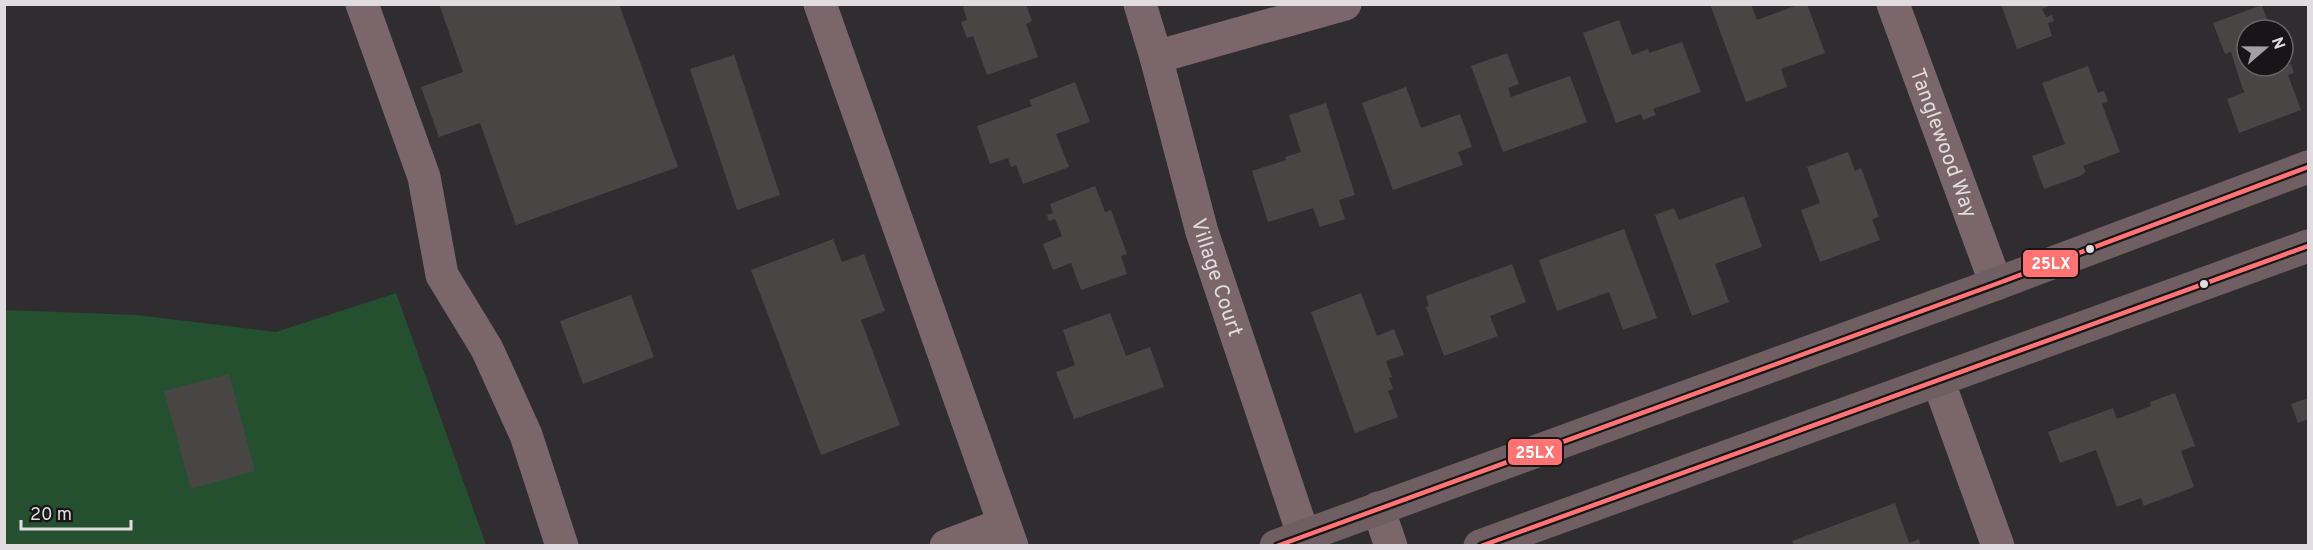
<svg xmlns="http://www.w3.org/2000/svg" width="2313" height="550" viewBox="0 0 2313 550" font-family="Overpass,sans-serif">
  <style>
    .green { fill: #255030 }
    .building { fill: #484545 }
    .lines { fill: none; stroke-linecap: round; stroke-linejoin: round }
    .minor { stroke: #7b676b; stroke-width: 33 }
    .major { stroke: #6f5f63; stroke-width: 33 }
    .bus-1-casing { stroke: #181518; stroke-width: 9 }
    .bus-1 { stroke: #ff7373; stroke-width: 4.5 }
    .bus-dot { fill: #e0dce0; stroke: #181518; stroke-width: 2 }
    .labels { text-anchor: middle; stroke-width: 4.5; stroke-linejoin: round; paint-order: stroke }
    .street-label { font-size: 21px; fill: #e0dce0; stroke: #181518 }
    .line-badge { stroke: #181518; stroke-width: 2 }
    .badge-label { font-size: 16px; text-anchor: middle; font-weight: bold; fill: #fff }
  </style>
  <rect width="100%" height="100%" fill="#302d31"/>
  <polygon class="green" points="396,293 486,545 5,546 5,310 136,315 276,332"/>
  <g class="building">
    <polygon points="439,4 619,4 678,167 516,225 480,123 439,137 421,87 463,72"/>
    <polygon points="970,4 1026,4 1032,21 1026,24 1038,57 987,75 973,36 967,38 961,22 967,20 963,7"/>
    <polygon points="1710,4 1751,4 1757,20 1800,4 1807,4 1825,53 1781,69 1787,87 1746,102"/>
    <polygon points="2001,4 2054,4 2042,9 2046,17 2052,15 2054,21 2048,23 2052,36 2017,49"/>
    <polygon points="2262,5 2271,30 2247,30 2247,66 2284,66 2291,64 2294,73 2288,75 2301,110 2239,133 2227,99 2245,92 2243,90 2231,52 2225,54 2213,23"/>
    <polygon points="1619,20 1632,55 1648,49 1649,53 1682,42 1701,92 1653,109 1656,115 1643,120 1641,114 1616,123 1583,33"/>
    <polygon points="1507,53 1519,84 1508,88 1511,97 1570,76 1587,122 1503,152 1471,66"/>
    <polygon points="734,55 780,195 737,210 690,69"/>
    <polygon points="2088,66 2098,93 2104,91 2108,101 2102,104 2120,152 2083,166 2086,172 2080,176 2044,189 2032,156 2065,144 2042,83"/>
    <polygon points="1075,82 1090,122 1056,134 1069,167 1023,184 1016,165 1011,167 1008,158 990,164 977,126 1032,106 1029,100"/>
    <polygon points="1406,87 1421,128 1460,114 1472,147 1458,152 1463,165 1393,190 1362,103"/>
    <polygon points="1326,103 1355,195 1339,200 1345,219 1320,227 1313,208 1268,222 1252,171 1286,160 1285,157 1301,152 1289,115"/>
    <polygon points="1848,152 1855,171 1861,168 1879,217 1872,219 1880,240 1820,262 1801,210 1820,203 1807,167"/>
    <polygon points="1095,186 1105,212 1111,210 1127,254 1121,256 1127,274 1081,290 1071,263 1053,270 1043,244 1062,236 1055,219 1049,221 1047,215 1053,213 1050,204"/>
    <polygon points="1744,196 1762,247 1715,264 1729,302 1692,316 1655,215 1674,208 1679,220"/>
    <polygon points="1624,229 1657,318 1623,330 1609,292 1557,311 1539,260"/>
    <polygon points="833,239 842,262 864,254 885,311 861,320 900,425 821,455 751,270"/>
    <polygon points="1512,264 1526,302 1490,316 1498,336 1444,356 1426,307 1429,306 1426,296"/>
    <polygon points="1361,293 1377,336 1394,329 1404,355 1386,361 1392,377 1389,378 1393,389 1388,391 1398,417 1355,433 1311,312"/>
    <polygon points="631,295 654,357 583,384 560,321"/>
    <polygon points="1110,313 1126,356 1150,347 1164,387 1074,419 1056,372 1075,365 1063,330"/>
    <polygon points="229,374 255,471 191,489 164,391"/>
    <polygon points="2175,393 2195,446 2181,451 2194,487 2144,506 2141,498 2117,507 2096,450 2060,463 2048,432 2113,408 2117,419 2151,406 2150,402"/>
    <polygon points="2308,398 2308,419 2298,423 2291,404"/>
    <polygon points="1895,503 1909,543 1919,539 1921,546 1794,546 1792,541"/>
  </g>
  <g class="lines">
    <g class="minor">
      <polyline points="362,4 424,177 442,275 487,349 526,435 562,546"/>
      <polyline points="820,4 1012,546"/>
      <path id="s1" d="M1140,4L1156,57L1202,232L1307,546"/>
      <path id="s2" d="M1893,4L1996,284"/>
      <polyline points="1156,57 1345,4"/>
      <polyline points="1938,380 1998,546"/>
      <polyline points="1378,508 1391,546"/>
      <polyline points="946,546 1004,524"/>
    </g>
    <g class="major">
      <polyline points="1276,546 1996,284 2308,167"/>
      <polyline points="1480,546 2308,246"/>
    </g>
    <g class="bus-1-casing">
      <g id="bus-1">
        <polyline points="1277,546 1996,284 2308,167"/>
        <polyline points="1481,546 2308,246"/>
      </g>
    </g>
    <use href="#bus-1" class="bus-1"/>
  </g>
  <g class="bus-dot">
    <circle cx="2090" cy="249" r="5"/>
    <circle cx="2204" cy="284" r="5"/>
  </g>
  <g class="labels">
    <g class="street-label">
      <text dy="7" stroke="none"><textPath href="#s2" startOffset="148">Tanglewood Way</textPath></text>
      <text dy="7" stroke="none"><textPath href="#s1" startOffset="284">Village Court</textPath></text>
    </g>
  </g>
  <g class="line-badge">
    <rect x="2022" y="249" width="57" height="29" rx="6" fill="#ff7373"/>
    <rect x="1507" y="438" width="56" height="28" rx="6" fill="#ff7373"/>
  </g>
  <g class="badge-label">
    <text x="2051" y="269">25LX</text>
    <text x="1535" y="458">25LX</text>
  </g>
  <rect width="2313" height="550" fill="none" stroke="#e0dce0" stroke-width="12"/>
  <g transform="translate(2265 48) rotate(70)"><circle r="28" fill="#181518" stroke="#686568" stroke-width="1.5"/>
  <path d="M0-4.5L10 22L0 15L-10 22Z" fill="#a29fa3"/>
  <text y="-9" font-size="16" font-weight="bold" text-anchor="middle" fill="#e0dce0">N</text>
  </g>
  <path d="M21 520v9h110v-9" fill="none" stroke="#e0dce0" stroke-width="3"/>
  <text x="30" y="520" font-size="18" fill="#e0dce0" stroke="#181518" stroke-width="4.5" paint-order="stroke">20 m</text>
</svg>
